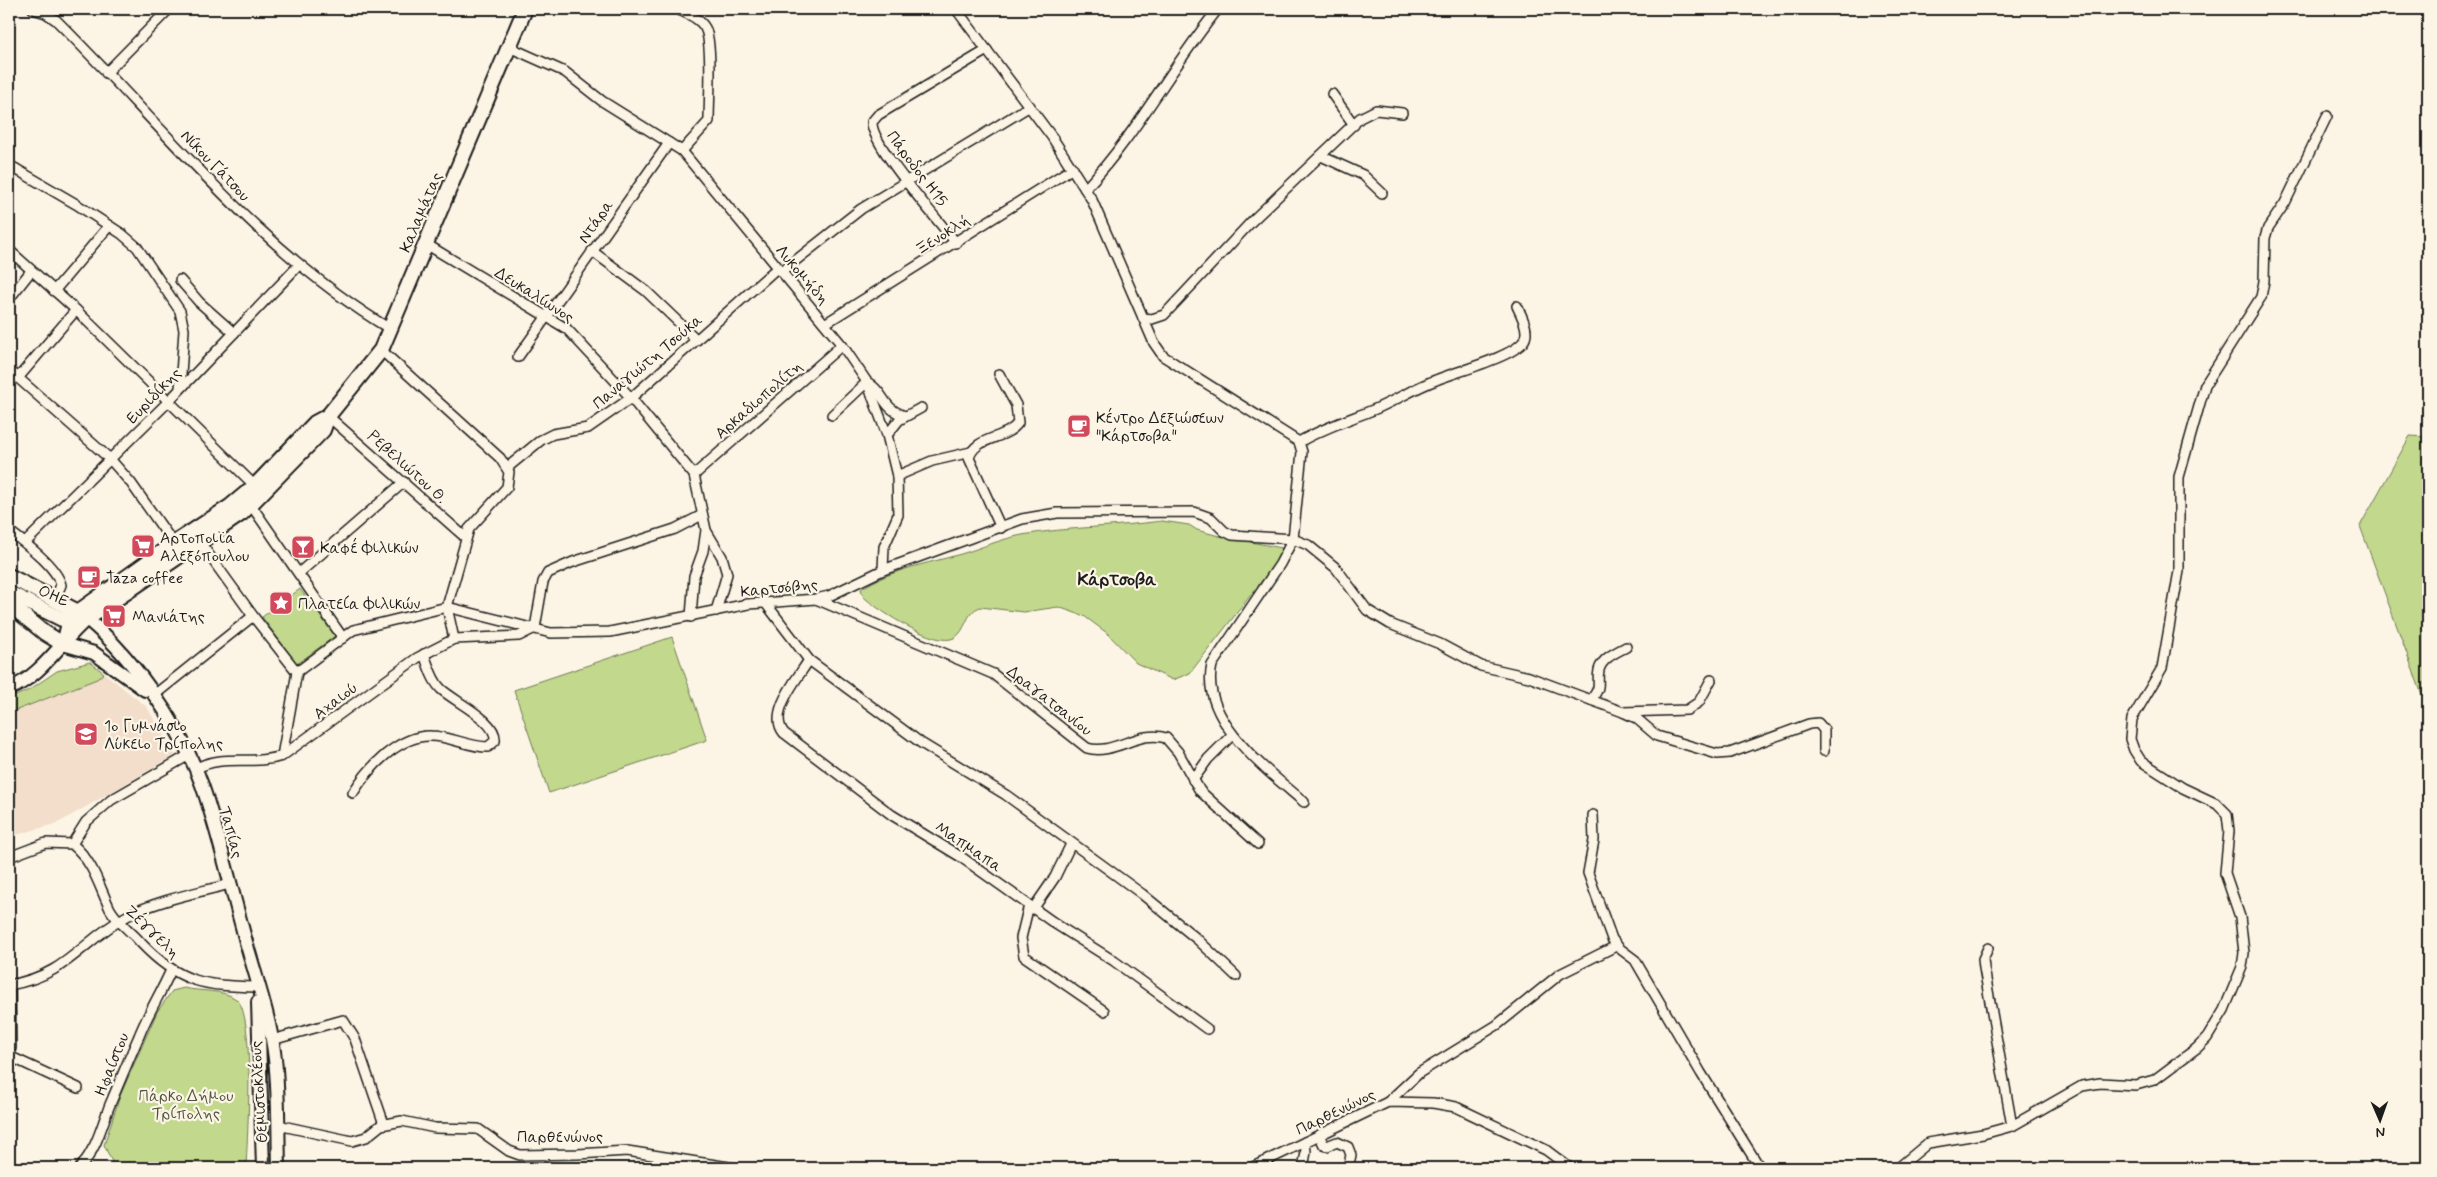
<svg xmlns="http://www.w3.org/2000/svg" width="2437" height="1177" viewBox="0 0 2437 1177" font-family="Mynerve,sans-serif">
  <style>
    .built { fill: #f2deca }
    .green { fill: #c2d88d; stroke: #6f7a54 }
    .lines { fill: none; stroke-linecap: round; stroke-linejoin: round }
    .street-casing { stroke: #1c1c1c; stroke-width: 12 }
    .secondary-casing { stroke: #1c1c1c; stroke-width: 16 }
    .primary-casing { stroke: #1c1c1c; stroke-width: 18 }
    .street { stroke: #fcf5e5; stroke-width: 9 }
    .secondary { stroke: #fcf5e5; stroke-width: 12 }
    .primary { stroke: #fcf5e5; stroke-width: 14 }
    .labels { text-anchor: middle; stroke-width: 4.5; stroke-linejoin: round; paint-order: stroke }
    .street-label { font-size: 16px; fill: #1c1c1c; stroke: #fcf5e5 }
    .poi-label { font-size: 16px; fill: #1c1c1c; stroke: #fcf5e5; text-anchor: start }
    .park-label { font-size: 16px; fill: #4e543e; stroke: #fcf5e5 }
    .neighbourhood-label { font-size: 18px; font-weight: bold; fill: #1c1c1c; stroke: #fcf5e5 }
  </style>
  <rect width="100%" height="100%" fill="#fcf5e5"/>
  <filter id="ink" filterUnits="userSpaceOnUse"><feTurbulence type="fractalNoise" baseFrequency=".02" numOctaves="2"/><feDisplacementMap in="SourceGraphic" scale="10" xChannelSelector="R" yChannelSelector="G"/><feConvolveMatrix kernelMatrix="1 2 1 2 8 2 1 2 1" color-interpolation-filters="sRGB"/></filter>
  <g filter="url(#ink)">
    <polygon class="built" points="104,673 147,707 175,755 58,823 9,837 9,713 97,679"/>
    <g class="green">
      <polygon points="2410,436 2428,437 2428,711 2360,526"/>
      <path d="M1162,521L1189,525L1197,530L1219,536L1282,548L1278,560L1190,673L1173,680L1136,663L1107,633L1084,616L1058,607L1024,612L980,607C965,612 967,631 954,638C935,647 881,612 866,599C863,597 862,593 861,589C892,569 926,564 961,554C981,548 1001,539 1022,535C1069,527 1116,527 1162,521Z"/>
      <polygon points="300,589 335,636 297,664 262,617"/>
      <polygon points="672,637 707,740 549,793 514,690"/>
      <polygon points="90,662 104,673 97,679 9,713 9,699 29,690 57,671"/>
      <path d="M184,988C200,992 223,989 236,999C256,1012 247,1141 246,1168H115L104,1145L120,1096L157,1012L172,991Z"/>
    </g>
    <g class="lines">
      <g class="street-casing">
        <g id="street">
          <path d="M33,9L46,13L56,20C164,127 258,250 390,329"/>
          <path d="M677,9C687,14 700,18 705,28C713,42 709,102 709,121L682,151"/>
          <path d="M956,9L1052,137L1092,200L1154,343L1163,356L1299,442L1302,452L1293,539L1280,564L1212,665C1199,720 1268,771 1304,802"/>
          <polyline points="509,47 565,72 602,101 682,151 842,345 867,382 887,435 897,476 898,515 884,547 883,570"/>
          <polyline points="106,73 169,9"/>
          <polyline points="1332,94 1354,125"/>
          <polyline points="1321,156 1363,175 1382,193"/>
          <polyline points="9,165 76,204 122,234 137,247 180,311 184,330 180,389"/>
          <polyline points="9,178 16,169"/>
          <path d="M1085,189C1137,134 1171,67 1218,9"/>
          <path d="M956,243C940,222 870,144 872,122L878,115L987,50"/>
          <polyline points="426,244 567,329 631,398 694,475 706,530 703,551 694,576 691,617"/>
          <polyline points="9,250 76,310 255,486"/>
          <polyline points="592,251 646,291 697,340"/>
          <polyline points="781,272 861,209 1030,106"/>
          <polyline points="180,280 199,302 234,333"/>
          <polyline points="54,291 109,226"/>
          <polyline points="9,299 31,271"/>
          <polyline points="1143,318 1152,319 1164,315 1252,221 1360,118 1376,110 1402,113"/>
          <polyline points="826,323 1073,168"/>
          <polyline points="518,357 669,143"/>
          <polyline points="9,370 110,459 131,483 176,547"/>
          <path d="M999,374L1016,405L1018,423C1006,440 975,436 969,458L1001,528"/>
          <polyline points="18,378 76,310"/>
          <path d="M867,382C886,393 881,408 905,416"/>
          <polyline points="832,415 867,382"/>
          <polyline points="328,416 466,538"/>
          <polyline points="887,435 899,420 921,408"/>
          <path d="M1299,442C1323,428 1348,420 1373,410C1395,401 1414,388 1436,380C1455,372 1512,357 1523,342C1531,332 1521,315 1517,306"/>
          <polyline points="508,467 541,440 553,434 588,428 631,398 777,268"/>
          <polyline points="694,475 842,345"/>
          <polyline points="897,476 932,461 971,452"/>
          <polyline points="251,505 343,638"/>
          <path d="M9,531C25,543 56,566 61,585L55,599"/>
          <polyline points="707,532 722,557 727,574 716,611"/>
          <polyline points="199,541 253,616 297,672"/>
          <polyline points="25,543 168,402 299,265"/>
          <polyline points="299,573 404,482"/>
          <path d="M816,599L993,674L1087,748C1114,756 1139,729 1166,738L1178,752L1200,791L1258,844"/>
          <polyline points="764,601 809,660 921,743 1006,795 1142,894 1197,939 1236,976"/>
          <polyline points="454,639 519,636 535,628 543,582 548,573 573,562 675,529 702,515"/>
          <path d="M809,660C798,678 767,713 784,733L892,815L961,857L1057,925L1114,961L1207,1029"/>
          <polyline points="297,672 353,630 447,607 551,633 610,632 748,604 816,599 829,596 883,570 1022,519 1057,513 1194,512 1211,518 1224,531 1232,535 1293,539 1308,545 1336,568 1367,610 1390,624 1440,644 1481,666 1529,677 1623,712 1636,718 1657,736 1717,754 1730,753 1809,724 1818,723 1824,730 1824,751"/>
          <polyline points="153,696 253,616"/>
          <path d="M1591,700C1603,684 1596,685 1599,670C1602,658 1617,652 1626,647"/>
          <polyline points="1623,712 1687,710 1699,702 1711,680"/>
          <polyline points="282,756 297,672"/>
          <path d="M195,769C223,753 253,766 282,756L417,658L454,639L447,607L469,529L507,487L509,472L500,458L381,350"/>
          <polyline points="1193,780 1208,759 1232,735"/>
          <path d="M353,793C368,768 399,735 431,736C450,736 468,747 488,747L495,741C498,721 455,702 441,689C432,680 428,665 424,654"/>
          <polyline points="1593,815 1594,840 1588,873 1612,939 1619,948 1635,960 1701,1073 1760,1168"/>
          <polyline points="72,844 86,822 111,800 189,755"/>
          <path d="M9,857L46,843L72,844C93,861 99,886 110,909C118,923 131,931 141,943C179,983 204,986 258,987"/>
          <polyline points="1029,905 1021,938 1024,956 1104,1011"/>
          <polyline points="1033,909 1055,877 1071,844"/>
          <polyline points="1988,948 1983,959 1984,968 2012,1126"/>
          <path d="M9,985C68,975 80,942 127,916C158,900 196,893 230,884"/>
          <polyline points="272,1040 343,1020 355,1039 384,1124"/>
          <polyline points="9,1056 78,1088"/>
          <polyline points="9,1057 11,1047 10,985"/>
          <polyline points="1388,1102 1419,1073 1497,1025 1560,974 1616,946"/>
          <polyline points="278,1125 352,1141 366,1137 381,1125 402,1121 435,1128 478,1129 509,1151 520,1155 578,1154 627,1151 735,1168"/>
          <polyline points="1319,1135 1324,1145 1327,1146 1337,1142 1348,1147 1351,1155 1348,1168"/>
          <path d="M80,1168C97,1147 100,1131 109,1107C119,1083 129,1059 139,1036C148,1013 161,993 171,970"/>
          <polyline points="1251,1168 1388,1102 1433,1103 1456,1107 1546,1150 1570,1168"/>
          <polyline points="1303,1168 1306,1152 1305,1142"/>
          <polyline points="1898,1168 1928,1143 1983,1134 2012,1126 2082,1086 2100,1083 2136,1085 2154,1080 2197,1048 2207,1038 2224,1010 2242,967 2244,953 2240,917 2225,873 2229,831 2227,814 2217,804 2183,788 2141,761 2134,750 2130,739 2132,719 2162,668 2179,571 2179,477 2205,385 2261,297 2264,281 2265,238 2268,228 2285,203 2327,116"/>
        </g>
      </g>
      <g class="secondary-casing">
        <g id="secondary">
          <path d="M63,644L67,627L78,612C129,650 180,724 202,785C218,831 229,880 242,927C253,970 270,1014 275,1059C279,1095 278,1132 279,1168"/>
          <polyline points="63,644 94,653 145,690"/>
          <path d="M9,689C42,676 61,641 87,619"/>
          <polyline points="258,1002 263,1168"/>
        </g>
      </g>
      <g class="primary-casing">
        <g id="primary">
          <polyline points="9,576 78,612 173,544 231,506 255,486 315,423 328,416"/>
          <polyline points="9,593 62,619 87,619 242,513 323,430 328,416 381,350 525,9"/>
          <polyline points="9,604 45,633 63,644"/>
        </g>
      </g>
      <use href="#street" class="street"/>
      <use href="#secondary" class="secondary"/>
      <use href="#primary" class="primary"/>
    </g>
  </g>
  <defs>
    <g id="cafe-square" transform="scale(1.25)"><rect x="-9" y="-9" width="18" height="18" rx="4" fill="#d1495b" stroke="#fcf5e5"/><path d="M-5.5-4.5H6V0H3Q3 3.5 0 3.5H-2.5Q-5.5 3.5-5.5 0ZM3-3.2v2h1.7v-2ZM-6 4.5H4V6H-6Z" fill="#fff"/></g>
    <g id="supermarket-square" transform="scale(1.25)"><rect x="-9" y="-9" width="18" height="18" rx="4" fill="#d1495b" stroke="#fcf5e5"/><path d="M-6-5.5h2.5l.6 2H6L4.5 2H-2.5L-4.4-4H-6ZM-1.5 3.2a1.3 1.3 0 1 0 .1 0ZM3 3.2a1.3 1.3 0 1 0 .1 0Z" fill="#fff"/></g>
    <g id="bar-square" transform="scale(1.25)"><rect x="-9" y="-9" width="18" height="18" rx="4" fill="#d1495b" stroke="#fcf5e5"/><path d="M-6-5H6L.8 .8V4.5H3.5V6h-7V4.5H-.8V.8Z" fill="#fff"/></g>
    <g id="sight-square" transform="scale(1.25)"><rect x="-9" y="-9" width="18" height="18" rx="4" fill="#d1495b" stroke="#fcf5e5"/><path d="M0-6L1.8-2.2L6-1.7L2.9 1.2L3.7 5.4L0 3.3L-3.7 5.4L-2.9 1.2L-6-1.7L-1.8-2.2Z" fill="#fff"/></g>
    <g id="school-square" transform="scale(1.25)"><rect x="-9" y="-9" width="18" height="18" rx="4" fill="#d1495b" stroke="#fcf5e5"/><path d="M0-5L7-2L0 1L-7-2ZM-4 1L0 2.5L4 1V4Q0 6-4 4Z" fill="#fff"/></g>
  </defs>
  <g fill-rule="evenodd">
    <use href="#cafe-square" x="1079" y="426"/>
    <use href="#supermarket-square" x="143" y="546"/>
    <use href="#bar-square" x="303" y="547"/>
    <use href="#cafe-square" x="89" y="577"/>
    <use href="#sight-square" x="281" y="603"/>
    <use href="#supermarket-square" x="114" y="616"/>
    <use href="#school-square" x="86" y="734"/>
  </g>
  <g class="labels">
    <g class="street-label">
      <text transform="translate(216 165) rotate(46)" y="6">Νίκου Γάτσου</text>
      <text transform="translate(918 168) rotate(53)" y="6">Πάροδος Η15</text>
      <text transform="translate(420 212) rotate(-67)" y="6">Καλαμάτας</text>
      <text transform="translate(595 221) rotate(-55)" y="6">Ντάρα</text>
      <text transform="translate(942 234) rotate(-33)" y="6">Ξενοκλή</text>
      <text transform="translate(803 274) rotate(49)" y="6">Λυκομήδη</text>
      <text transform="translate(535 294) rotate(32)" y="6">Δευκαλίωνος</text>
      <text transform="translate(647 361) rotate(-40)" y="6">Παναγιώτη Τσούκα</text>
      <text transform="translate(153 395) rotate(-46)" y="6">Ευριδίκης</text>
      <text transform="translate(758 399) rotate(-41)" y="6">Αρκαδιοπολίτη</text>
      <text transform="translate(408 466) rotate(42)" y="6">Ρεβελιώτου Θ.</text>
      <text transform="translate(779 587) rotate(-6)" y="6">Καρτσόβης</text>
      <text transform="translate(54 595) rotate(24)" y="6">ΟΗΕ</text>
      <text transform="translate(335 700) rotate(-37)" y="6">Αχαιού</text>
      <text transform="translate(1050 700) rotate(38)" y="6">Δραγατσανίου</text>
      <text transform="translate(232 832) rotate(75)" y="6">Ταπίας</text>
      <text transform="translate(969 846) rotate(34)" y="6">Μαπμαπα</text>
      <text transform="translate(153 931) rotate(44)" y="6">Ζέγγελη</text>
      <text transform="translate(111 1064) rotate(-68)" y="6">Ηφαίστου</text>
      <text transform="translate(258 1092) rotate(-94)" y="6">Θεμιστοκλέους</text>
      <text transform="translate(1335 1111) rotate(-26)" y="6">Παρθενώνος</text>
      <text x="560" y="1142">Παρθενώνος</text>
    </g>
    <g class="poi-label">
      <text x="1096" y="423">Κέντρο Δεξιώσεων<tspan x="1096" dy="18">"Κάρτσοβα"</tspan></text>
      <text x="160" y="543">Αρτοποιϊα<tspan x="160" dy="18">Αλεξόπουλου</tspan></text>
      <text x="320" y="553">Καφέ Φιλικών</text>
      <text x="106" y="583">Taza coffee</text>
      <text x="298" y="609">Πλατεία Φιλικών</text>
      <text x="132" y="622">Μανιάτης</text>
      <text x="104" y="731">1ο Γυμνάσιο<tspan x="104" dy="18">Λύκειο Τρίπολης</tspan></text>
    </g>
    <g class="park-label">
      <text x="186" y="1101">Πάρκο Δήμου<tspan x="186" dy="18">Τρίπολης</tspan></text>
    </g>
    <g class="neighbourhood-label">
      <text x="1117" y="585">Κάρτσοβα</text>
    </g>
  </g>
  <rect width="2437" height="1177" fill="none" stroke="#fcf5e5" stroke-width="30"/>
  <rect x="15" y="15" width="2407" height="1147" fill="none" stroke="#1c1c1c" stroke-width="2" filter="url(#ink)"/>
  <g transform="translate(2380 1120) rotate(178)" stroke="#fcf5e5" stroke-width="4" paint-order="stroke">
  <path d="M0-4L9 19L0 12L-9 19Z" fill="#1c1c1c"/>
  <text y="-8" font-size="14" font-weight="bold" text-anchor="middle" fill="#1c1c1c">N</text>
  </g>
</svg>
